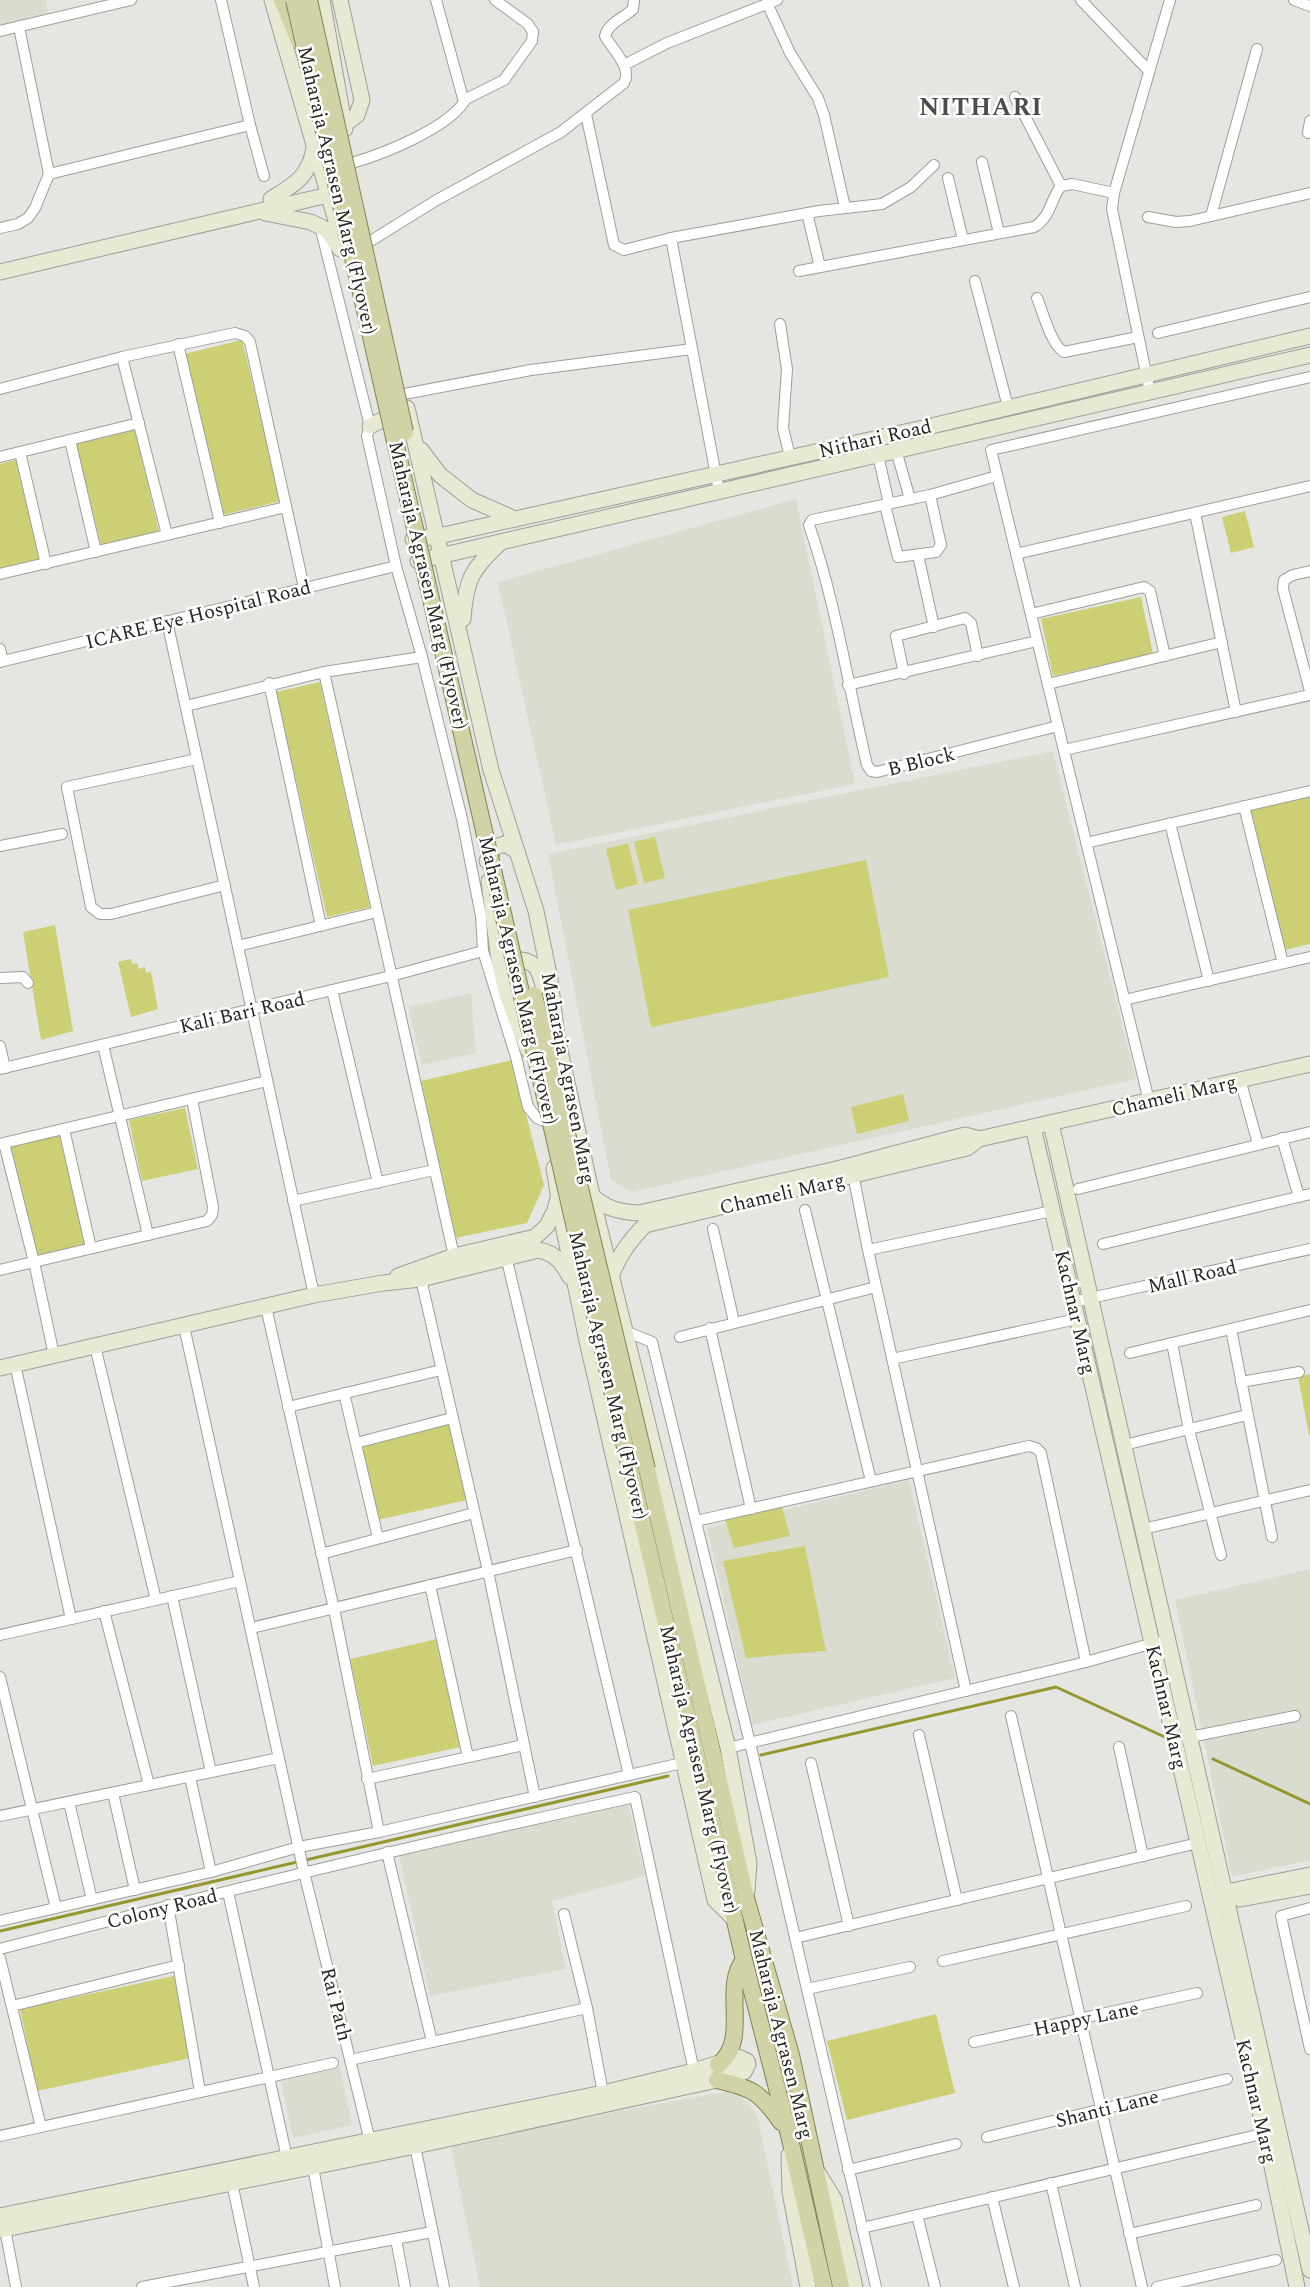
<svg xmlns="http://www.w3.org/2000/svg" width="1310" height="2287" viewBox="0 0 1310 2287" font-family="Spectral,serif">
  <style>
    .built { fill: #dbdcd0 }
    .green { fill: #cdcf74 }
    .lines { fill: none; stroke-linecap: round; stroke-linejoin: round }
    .stream { stroke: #96962f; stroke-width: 3 }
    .street-casing { stroke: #9e9e9a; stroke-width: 12 }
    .secondary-casing { stroke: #9e9e9a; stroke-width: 17 }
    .primary-casing { stroke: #828352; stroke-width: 18 }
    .street { stroke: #fff; stroke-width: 10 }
    .secondary { stroke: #e8e9d3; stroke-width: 15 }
    .primary { stroke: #d1d3a6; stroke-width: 16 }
    .primary-bridge-casing { stroke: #828352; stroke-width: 18; stroke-linecap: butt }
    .primary-bridge { stroke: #d1d3a6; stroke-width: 16 }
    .labels { text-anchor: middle; stroke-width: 5; stroke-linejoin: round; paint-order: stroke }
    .street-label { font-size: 20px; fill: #262625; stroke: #fffffe }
    .district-label { font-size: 25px; font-weight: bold; letter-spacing: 1px; fill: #4c4c49; stroke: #fffffe }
  </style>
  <rect width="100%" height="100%" fill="#e5e6e2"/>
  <g class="built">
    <polygon points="0,0 46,0 49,15 0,26"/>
    <polygon points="796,499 855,784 556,845 498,582"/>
    <polygon points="1053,751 1136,1079 631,1192 611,1180 548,854"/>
    <polygon points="471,993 476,1053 422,1065 408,1007"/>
    <polygon points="909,1480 955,1678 752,1725 707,1528"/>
    <polygon points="1310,1569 1310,1860 1232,1877 1175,1600"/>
    <polygon points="627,1800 645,1876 552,1901 566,1969 430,1996 398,1850"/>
    <polygon points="340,2068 352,2125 293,2138 281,2081"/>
    <polygon points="735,2090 757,2114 793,2287 480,2287 450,2142"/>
  </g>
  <g class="green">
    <polygon points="242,340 281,501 222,515 184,354"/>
    <polygon points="135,429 159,532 101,546 76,443"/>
    <polygon points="16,460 40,559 0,569 0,464"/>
    <polygon points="1245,511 1254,547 1231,553 1222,517"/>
    <polygon points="1141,597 1153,654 1053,676 1041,619"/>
    <polygon points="320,682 370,907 327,917 276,692"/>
    <polygon points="1310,795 1310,944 1285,950 1251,810"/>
    <polygon points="655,837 665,878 644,883 634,842"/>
    <polygon points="628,843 638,884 616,890 606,849"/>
    <polygon points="866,860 889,977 651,1027 628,910"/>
    <polygon points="55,925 73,1031 41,1040 23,932"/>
    <polygon points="131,959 132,964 138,963 138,969 145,967 146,973 151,972 158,1009 131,1017 118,962"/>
    <polygon points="512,1060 544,1185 527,1223 456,1238 421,1081"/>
    <polygon points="903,1094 909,1121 857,1134 851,1107"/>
    <polygon points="185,1108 198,1169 142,1181 129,1120"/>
    <polygon points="60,1135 85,1245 36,1257 11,1147"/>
    <polygon points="1310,1374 1310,1435 1309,1435 1298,1376"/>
    <polygon points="450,1422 467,1500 377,1520 360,1442"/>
    <polygon points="782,1507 790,1536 734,1548 725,1520"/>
    <polygon points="805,1546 826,1651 746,1658 723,1561"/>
    <polygon points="437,1639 460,1747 373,1766 350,1659"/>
    <polygon points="178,1975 195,2057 37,2091 20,2009"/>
    <polygon points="936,2014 955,2093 847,2120 827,2041"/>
  </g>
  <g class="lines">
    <g class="stream">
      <polyline points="761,1755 1056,1687 1167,1738"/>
      <polyline points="1213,1759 1310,1804"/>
      <polyline points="0,1931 668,1776"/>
    </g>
    <g class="street-casing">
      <g id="street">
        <polyline points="221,0 250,125 264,176"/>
        <polyline points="1081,0 1149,71"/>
        <polyline points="1294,0 1310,6"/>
        <polyline points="768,5 790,53 818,98 824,115 845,207"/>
        <polyline points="0,31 131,0"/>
        <polyline points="624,65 667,43 777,0"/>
        <polyline points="1015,97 1061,186"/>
        <polyline points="464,100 504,80 532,41 533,32 528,24 495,0"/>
        <polyline points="586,114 614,245 624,250 671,238 819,211 882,204 911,187 934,165"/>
        <polyline points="1308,133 1310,121"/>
        <polyline points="982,162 999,233"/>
        <path d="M352,163C383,154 446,129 464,102L436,0"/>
        <polyline points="49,174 250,125"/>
        <polyline points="948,178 963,240"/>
        <polyline points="807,213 820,267"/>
        <polyline points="1211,216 1257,49"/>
        <polyline points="1148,217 1176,222 1190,221 1310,193"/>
        <polyline points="320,226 370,426 367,436 396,566 422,657 462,819 481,916 483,951 516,1057 528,1107 537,1118 547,1122"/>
        <polyline points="0,228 18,224 28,218 35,208 49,174 19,27"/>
        <polyline points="671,238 719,491"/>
        <path d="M369,242L435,201L561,132L624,83C633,68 612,49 605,36C608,23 624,18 633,9L634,0"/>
        <path d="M799,271L1034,227C1051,217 1050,200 1061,186L1072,184L1114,193"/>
        <polyline points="975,281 1008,407"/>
        <path d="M1037,298C1043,312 1051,345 1064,352L1138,337"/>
        <polyline points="780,324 787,369 783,428 790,457"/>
        <polyline points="1158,333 1310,297"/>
        <polyline points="178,344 220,523"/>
        <polyline points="122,357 167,535"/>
        <polyline points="0,389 122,357 235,333 245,336 250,342 304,588"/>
        <polyline points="1150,392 1112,209 1114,193 1170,0"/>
        <polyline points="404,394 531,370 692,349"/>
        <polyline points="70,440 96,552"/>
        <polyline points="896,450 910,499"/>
        <polyline points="20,452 46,564"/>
        <polyline points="878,455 889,504"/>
        <polyline points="0,457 139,423"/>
        <path d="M997,476L930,495L812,520L809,525C836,603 848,685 867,765L871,771L877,772L1058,726"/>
        <polyline points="885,505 898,557 936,552 941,545 930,495"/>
        <polyline points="1195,513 1236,712"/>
        <polyline points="1016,554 1310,486"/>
        <polyline points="918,555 934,627"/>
        <polyline points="1310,571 1293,575 1284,580 1283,589 1310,691"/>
        <polyline points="0,574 286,507"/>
        <polyline points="1031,614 1144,587 1150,591 1165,656"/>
        <polyline points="167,621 314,1295"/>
        <polyline points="0,649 3,661"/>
        <polyline points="0,662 396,566"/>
        <polyline points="324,672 454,1256"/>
        <polyline points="904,674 896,636 965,618 971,623 978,656"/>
        <polyline points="269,683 321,926"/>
        <polyline points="1048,684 1222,642"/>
        <polyline points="848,685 1037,641"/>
        <polyline points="186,706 324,672 422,657"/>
        <polyline points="1064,750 1310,695"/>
        <polyline points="197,759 67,787 91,907 100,914 111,914 225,885"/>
        <polyline points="1244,806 1283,963"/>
        <polyline points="1170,823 1209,981"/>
        <polyline points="1086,843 1310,791"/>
        <polyline points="0,846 62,834"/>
        <polyline points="238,946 377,912"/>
        <polyline points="0,978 23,977 28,983"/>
        <polyline points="332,990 378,1183"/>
        <polyline points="1124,1000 1310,957"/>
        <polyline points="103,1045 148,1235"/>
        <polyline points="0,1046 5,1068"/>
        <polyline points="0,1069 391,976 483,951"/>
        <polyline points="1240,1079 1258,1144"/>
        <polyline points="1149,1101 991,450 1310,377"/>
        <polyline points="64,1129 91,1248"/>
        <polyline points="1282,1138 1299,1197"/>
        <polyline points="4,1143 34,1262 54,1355"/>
        <polyline points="0,1144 267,1081"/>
        <polyline points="852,1169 868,1250 966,1691"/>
        <polyline points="1078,1189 1310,1132"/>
        <polyline points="293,1201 434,1170"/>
        <polyline points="805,1210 871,1481"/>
        <polyline points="713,1229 734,1322"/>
        <polyline points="1103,1244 1310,1194"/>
        <polyline points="868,1250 1052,1211"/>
        <polyline points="505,1252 629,1775"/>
        <polyline points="0,1270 207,1221 212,1215 213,1207 192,1099"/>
        <polyline points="421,1279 488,1571 535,1797"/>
        <polyline points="1073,1302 1310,1249"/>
        <polyline points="266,1307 334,1609 379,1832"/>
        <polyline points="184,1326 303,1868 370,2141"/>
        <polyline points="710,1328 751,1509"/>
        <polyline points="1231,1329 1272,1537"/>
        <polyline points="625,1331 652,1342 750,1743 876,2287"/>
        <polyline points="680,1337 876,1287"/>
        <polyline points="1172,1343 1189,1430 1221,1555"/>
        <polyline points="95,1346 156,1600"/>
        <polyline points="1130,1353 1310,1310"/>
        <polyline points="892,1359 1077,1319"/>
        <polyline points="15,1364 71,1619"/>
        <polyline points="1241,1382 1299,1372"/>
        <polyline points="344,1393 378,1538"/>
        <polyline points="288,1407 441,1370"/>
        <polyline points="356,1443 452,1418"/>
        <polyline points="1124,1445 1247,1415"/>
        <polyline points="696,1521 1029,1446 1036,1448 1041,1453 1086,1662"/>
        <polyline points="1143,1529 1310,1490"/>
        <polyline points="321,1554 474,1513"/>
        <polyline points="430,1585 468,1757"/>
        <polyline points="172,1596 211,1772"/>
        <polyline points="104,1611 149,1785"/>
        <polyline points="251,1628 577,1550"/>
        <polyline points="0,1635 240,1581"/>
        <polyline points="0,1677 56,1908"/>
        <polyline points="1011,1716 1142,2287"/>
        <polyline points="919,1735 957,1900"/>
        <polyline points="1190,1737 1295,1716"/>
        <polyline points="1119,1747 1143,1856"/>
        <polyline points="728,1748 1086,1662 1157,1642"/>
        <polyline points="811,1763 849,1926"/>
        <polyline points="190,1777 211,1872"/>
        <polyline points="367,1779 524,1745"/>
        <polyline points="113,1793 135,1890"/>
        <polyline points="69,1802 92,1900"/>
        <polyline points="0,1816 279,1758"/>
        <polyline points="387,1852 432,2042"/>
        <polyline points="228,1892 287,2158"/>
        <polyline points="168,1905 200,2092"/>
        <polyline points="1310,1908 1281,1916 1310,2049"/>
        <polyline points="564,1914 587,2008 603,2093"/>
        <polyline points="0,1921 211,1872 299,1847 379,1832 682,1763"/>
        <polyline points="795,1938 1198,1843"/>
        <path d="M0,1949C211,1894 422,1843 635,1797L694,2071"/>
        <polyline points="0,1958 41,2127"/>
        <polyline points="943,1961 1186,1906"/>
        <polyline points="807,1989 910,1967"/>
        <polyline points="12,2006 179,1965"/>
        <polyline points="974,2042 1197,1993"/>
        <polyline points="350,2060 587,2008"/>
        <polyline points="0,2136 333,2063"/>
        <polyline points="987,2137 1227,2079"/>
        <polyline points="415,2146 444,2287"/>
        <polyline points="313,2167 335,2287"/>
        <polyline points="848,2170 956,2144"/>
        <polyline points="232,2183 254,2287"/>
        <polyline points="1051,2183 1075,2287"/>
        <polyline points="992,2197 1014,2287"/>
        <polyline points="917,2215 935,2287"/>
        <polyline points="862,2228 1270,2132"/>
        <polyline points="5,2229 16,2287"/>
        <polyline points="1129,2234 1256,2205"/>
        <polyline points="396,2239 405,2287"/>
        <polyline points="142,2287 432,2232"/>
        <polyline points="1157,2287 1276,2260"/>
      </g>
    </g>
    <g class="secondary-casing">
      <g id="secondary">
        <polyline points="272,0 343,245"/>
        <polyline points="322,0 345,129"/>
        <polyline points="340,0 362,100 357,115 344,125"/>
        <path d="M271,199C295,184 309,177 314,148"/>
        <polyline points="265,213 311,222 327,230 340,249"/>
        <polyline points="0,272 328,195"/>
        <polyline points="407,408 491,770 536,911 550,979 557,1037 598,1222 728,1748 749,1863 747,1891"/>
        <polyline points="370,426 386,418"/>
        <polyline points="421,450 440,475 472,500 515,519"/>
        <polyline points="413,539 439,536 923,428 1310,336"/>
        <polyline points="418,561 1310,355"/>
        <path d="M463,619C466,578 472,569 501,542"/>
        <polyline points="487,861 495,847 505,844 517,851"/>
        <polyline points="489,881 499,961 507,995 528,1050"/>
        <path d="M513,975V967L521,960C537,962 539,971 543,985"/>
        <polyline points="1051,1123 1310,2270"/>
        <polyline points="1033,1127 1265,2133 1297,2287"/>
        <polyline points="554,1168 564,1230 587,1341 715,1900 735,1920"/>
        <path d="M592,1196C607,1209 619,1212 639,1213L837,1169L965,1135L979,1139"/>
        <polyline points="398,1276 454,1256 535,1237 547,1226 555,1210 558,1198"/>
        <path d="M611,1277C618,1256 629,1241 645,1225L967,1148L979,1139L1310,1064"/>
        <path d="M0,1368L314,1295L383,1283L421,1279L538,1250C556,1253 562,1263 570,1277"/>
        <polyline points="1217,1894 1310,1875"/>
        <polyline points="1240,1899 1310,1886"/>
        <polyline points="789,2155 790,2192 808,2287"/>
        <polyline points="818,2173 834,2199 855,2287"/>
        <polyline points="0,2216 603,2093 694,2071 738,2057 747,2061 748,2064 744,2072 730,2074 717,2080 415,2146 0,2230"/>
      </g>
    </g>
    <g class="primary-casing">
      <g id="primary">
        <polyline points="282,0 299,41"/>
        <polyline points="647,1469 746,1898 791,2055 841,2287"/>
        <polyline points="631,1473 744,1960 789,2135 824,2287"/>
        <path d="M718,2065C751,2040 721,1988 744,1960"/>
        <path d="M717,2080C752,2088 760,2092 781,2122"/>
      </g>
    </g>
    <use href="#street" class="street"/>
    <use href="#secondary" class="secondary"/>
    <use href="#primary" class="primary"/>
    <g class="primary-bridge-casing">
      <g id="primary-bridge">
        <polyline points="294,0 631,1473"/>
        <polyline points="309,0 405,432"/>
        <polyline points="534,995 647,1469"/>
      </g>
    </g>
    <use href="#primary-bridge" class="primary-bridge"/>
  </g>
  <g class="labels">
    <g class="street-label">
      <text transform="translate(338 190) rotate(77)" y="7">Maharaja Agrasen Marg (Flyover)</text>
      <text transform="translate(875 438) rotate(-13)" y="7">Nithari Road</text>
      <text transform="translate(429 585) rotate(77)" y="7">Maharaja Agrasen Marg (Flyover)</text>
      <text transform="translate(198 614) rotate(-14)" y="7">ICARE Eye Hospital Road</text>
      <text transform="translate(921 761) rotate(-14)" y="7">B Block</text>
      <text transform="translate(519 980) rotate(77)" y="7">Maharaja Agrasen Marg (Flyover)</text>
      <text transform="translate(242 1012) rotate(-13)" y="7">Kali Bari Road</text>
      <text transform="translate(569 1078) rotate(79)" y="7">Maharaja Agrasen Marg</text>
      <text transform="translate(1174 1095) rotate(-13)" y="7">Chameli Marg</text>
      <text transform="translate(782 1193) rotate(-13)" y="7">Chameli Marg</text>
      <text transform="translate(1192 1276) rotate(-13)" y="7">Mall Road</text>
      <text transform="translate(1076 1312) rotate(77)" y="7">Kachnar Marg</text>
      <text transform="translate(609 1375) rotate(77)" y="7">Maharaja Agrasen Marg (Flyover)</text>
      <text transform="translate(1167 1707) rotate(77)" y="7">Kachnar Marg</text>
      <text transform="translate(700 1769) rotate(77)" y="7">Maharaja Agrasen Marg (Flyover)</text>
      <text transform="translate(162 1908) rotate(-14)" y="7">Colony Road</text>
      <text transform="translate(337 2004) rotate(76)" y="7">Rai Path</text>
      <text transform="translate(1086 2018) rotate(-12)" y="7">Happy Lane</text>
      <text transform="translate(782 2034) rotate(76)" y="7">Maharaja Agrasen Marg</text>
      <text transform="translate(1257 2101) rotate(77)" y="7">Kachnar Marg</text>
      <text transform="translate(1107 2108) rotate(-14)" y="7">Shanti Lane</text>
    </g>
    <g class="district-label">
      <text x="981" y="115">NITHARI</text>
    </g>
  </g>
</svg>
